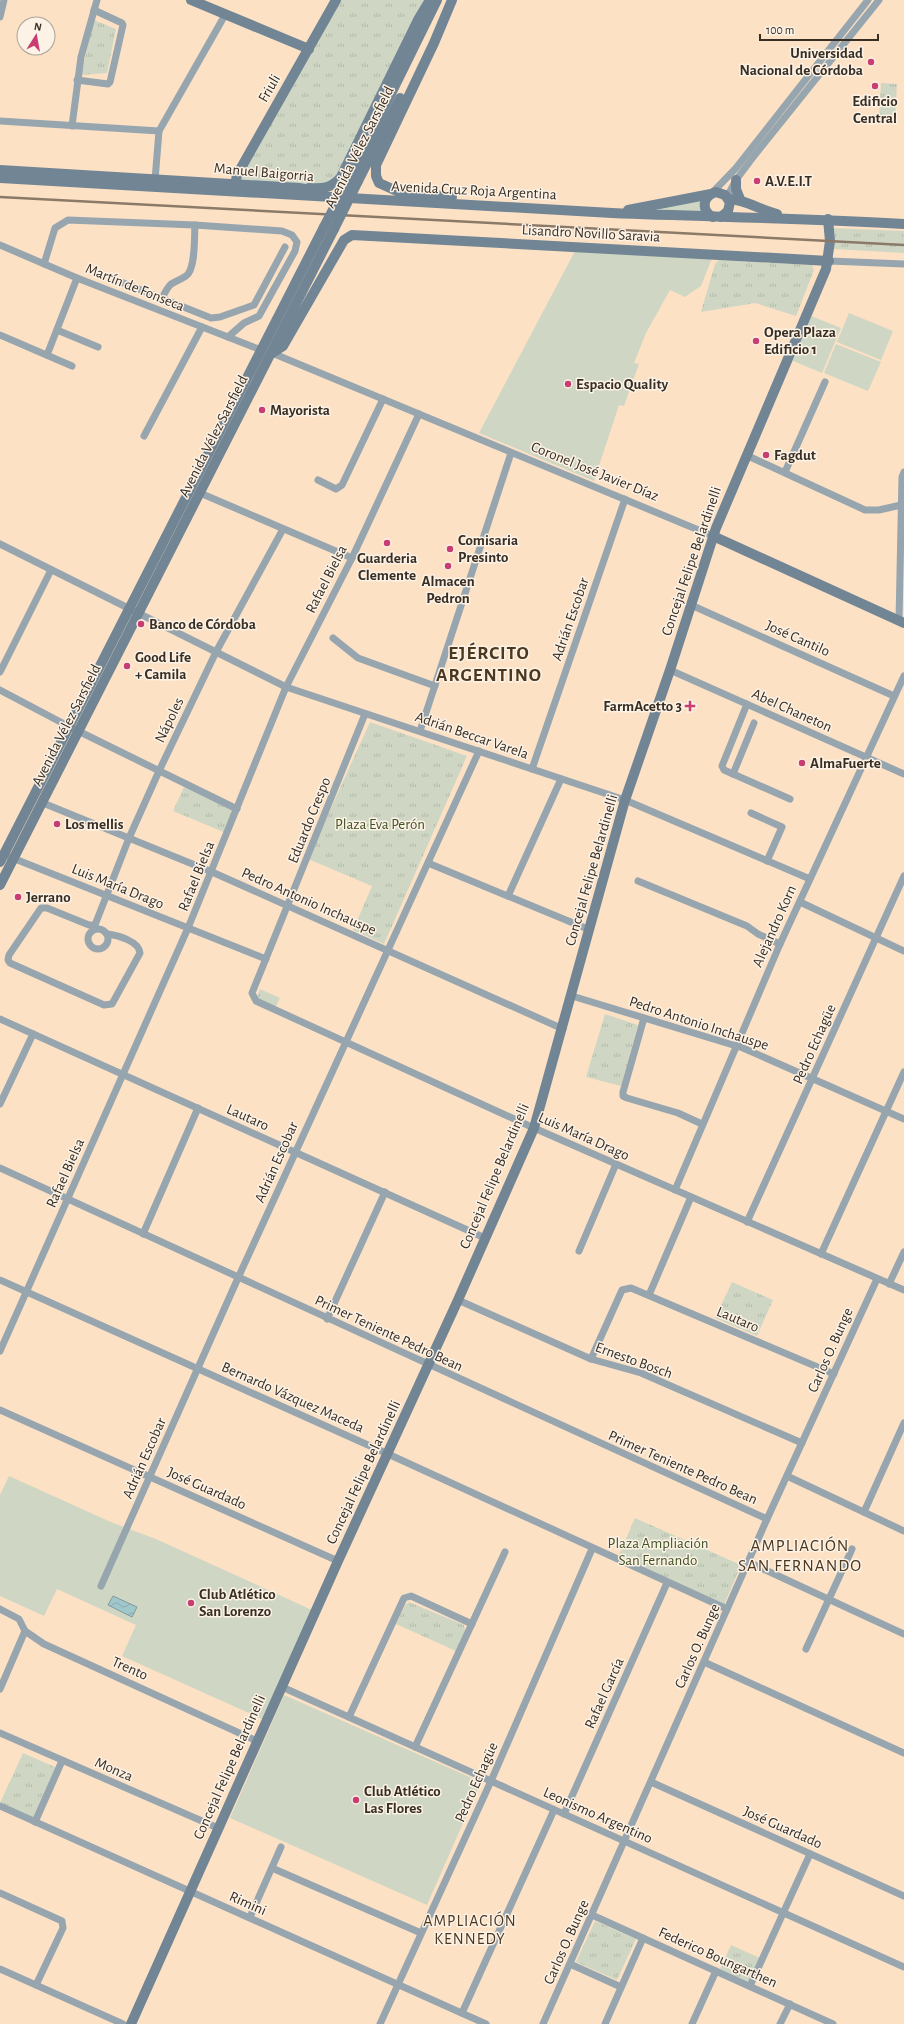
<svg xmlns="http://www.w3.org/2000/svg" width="904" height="2024" viewBox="0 0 904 2024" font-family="'Alegreya Sans',sans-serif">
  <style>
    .grass { fill: #cfd7c4 }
    .park { fill: url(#park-tufts) }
    .water { fill: url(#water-waves); stroke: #819999 }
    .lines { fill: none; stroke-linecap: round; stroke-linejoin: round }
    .minor { stroke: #97a5af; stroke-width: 7 }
    .secondary { stroke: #718594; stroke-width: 10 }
    .rail { stroke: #8c7a68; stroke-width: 2.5 }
    .secondary-bridge { stroke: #718594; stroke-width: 10 }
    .poi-dot { fill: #c83d72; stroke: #fcf2e6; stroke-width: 1.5 }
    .labels { text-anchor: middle; stroke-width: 3; stroke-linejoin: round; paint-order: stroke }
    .poi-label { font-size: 15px; font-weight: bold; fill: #392e23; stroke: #fcf2e6; text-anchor: start }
    .street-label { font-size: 15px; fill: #392e23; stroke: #fcf2e6 }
    .park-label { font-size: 15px; fill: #415325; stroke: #fcf2e6 }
    .neighbourhood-label { font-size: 16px; letter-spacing: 1px; fill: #4c371f; stroke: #fcf2e6 }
    .quarter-label { font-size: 17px; letter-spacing: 1px; fill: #4c371f; stroke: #fcf2e6 }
    .district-label { font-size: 19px; font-weight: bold; letter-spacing: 1px; fill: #4c371f; stroke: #fcf2e6 }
  </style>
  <defs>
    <pattern id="park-tufts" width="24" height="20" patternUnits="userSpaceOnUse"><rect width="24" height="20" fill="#cfd7c4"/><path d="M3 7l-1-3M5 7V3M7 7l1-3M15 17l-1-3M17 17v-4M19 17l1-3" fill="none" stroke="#b2b9a8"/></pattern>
    <pattern id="water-waves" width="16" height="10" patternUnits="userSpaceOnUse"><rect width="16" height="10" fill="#a0c7cc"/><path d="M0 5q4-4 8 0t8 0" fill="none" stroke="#8babaf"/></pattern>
  </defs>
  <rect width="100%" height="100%" fill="#fce1c5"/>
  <g class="grass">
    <polygon points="701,200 702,214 633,213"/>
    <polygon points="575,251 713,256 701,286 685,297 670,290 646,333 634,363 639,364 624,406 619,405 594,481 479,433"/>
    <polygon points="849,313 893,331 881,360 837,342"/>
    <polygon points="811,316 841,328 822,373 793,361"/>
    <polygon points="836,344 881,362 868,391 824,373"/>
    <polygon points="9,1476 113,1523 156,1539 312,1610 262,1719 122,1656 136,1625 57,1589 44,1616 0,1596 0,1495"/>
    <polygon points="284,1695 481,1782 427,1905 230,1818"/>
  </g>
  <g class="park">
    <polygon points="336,0 430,0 333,186 235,185"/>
    <polygon points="94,20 116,29 107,73 81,75"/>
    <polygon points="881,83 897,84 895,118 879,117"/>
    <polygon points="831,228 904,231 904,253 833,249"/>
    <polygon points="719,260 812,265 814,270 796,316 755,303 701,312 715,264"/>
    <polygon points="370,722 467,756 384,944 353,930 372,886 308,859"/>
    <polygon points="184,787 237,809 226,833 173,811"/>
    <polygon points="260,989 280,998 275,1008 256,999"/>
    <polygon points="605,1014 638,1025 621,1086 586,1077"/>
    <polygon points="732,1282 773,1300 757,1336 715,1318"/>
    <polygon points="635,1518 741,1565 724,1605 618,1557"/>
    <polygon points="409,1602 464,1625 465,1632 456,1651 396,1624 405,1605"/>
    <polygon points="23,1753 57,1768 34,1820 0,1803"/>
    <polygon points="595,1921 636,1939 617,1980 576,1962"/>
    <polygon points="731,1945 760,1958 748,1982 720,1969"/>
  </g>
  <polygon class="water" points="113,1596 137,1607 132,1617 108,1605"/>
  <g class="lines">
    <g class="minor">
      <polyline points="0,17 4,0"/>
      <polyline points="77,80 108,84 110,82 123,25 122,23 94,10"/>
      <polyline points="0,121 159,131"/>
      <polyline points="72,126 81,57 97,0"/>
      <polyline points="155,180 159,131 225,15"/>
      <polyline points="712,193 736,168 868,0"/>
      <polyline points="727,197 736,180 754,156 879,0"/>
      <polyline points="0,245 77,278 261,350"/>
      <polyline points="829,261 904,264"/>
      <polyline points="44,264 55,228 68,220 195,225 282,231 292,235 297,242 295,251 259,316 244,323 228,337"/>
      <polyline points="116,280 211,318 220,317 254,305 285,247"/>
      <path d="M162,298C172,279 170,286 186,276C196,269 194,237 195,225"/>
      <polyline points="57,330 98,347"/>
      <polyline points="0,335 72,366"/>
      <polyline points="272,353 713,536"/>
      <polyline points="47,355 77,278"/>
      <polyline points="144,436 202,327"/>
      <polyline points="746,455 865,510 879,510 901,505"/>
      <polyline points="785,472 825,382"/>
      <polyline points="318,480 336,489 342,485 383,399"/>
      <polyline points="200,493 352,558"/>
      <polyline points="0,544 286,687 625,800 810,879"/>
      <polyline points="691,605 894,696"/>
      <polyline points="899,621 902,477 904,472"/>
      <polyline points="333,638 358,658 435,686"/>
      <polyline points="670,670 904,774"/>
      <polyline points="0,672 51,570"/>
      <polyline points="0,690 70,727 237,809"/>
      <polyline points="747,704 722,766 724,770 790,799"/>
      <polyline points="365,714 252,993 256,1001 534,1128 904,1290"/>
      <polyline points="420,731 511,453"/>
      <polyline points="532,769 625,499"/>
      <polyline points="733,774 754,723"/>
      <polyline points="43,803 212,872 563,1029"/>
      <polyline points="751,813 782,827 767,861"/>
      <polyline points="10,857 266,959"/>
      <polyline points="428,863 590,930"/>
      <polyline points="638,881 747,926 758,934 780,944"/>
      <polyline points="508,896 561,779"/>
      <polyline points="800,902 904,951"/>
      <path d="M95,925H89L47,908H41L9,955L8,960L10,963L104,1005L112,1004L140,953C139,941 117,935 107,934"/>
      <circle cx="98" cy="939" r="10"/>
      <polyline points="93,930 129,838 159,771 216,652 283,529"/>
      <polyline points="572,996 743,1048 904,1119"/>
      <polyline points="644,1018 623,1092 623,1096 627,1098 678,1113 702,1124"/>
      <polyline points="0,1019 485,1238"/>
      <polyline points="0,1104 33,1034"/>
      <polyline points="0,1168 767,1519"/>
      <polyline points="675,1190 780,944 904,676"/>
      <polyline points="747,1222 904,876"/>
      <polyline points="143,1234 198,1108"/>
      <polyline points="579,1251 616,1164"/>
      <polyline points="821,1254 904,1072"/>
      <polyline points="0,1280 388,1454 727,1609"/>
      <polyline points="889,1284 904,1252"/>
      <polyline points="649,1295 691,1197"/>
      <polyline points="458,1300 591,1359 641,1373 802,1443"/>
      <polyline points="327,1319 385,1192"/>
      <polyline points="0,1351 188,928 286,687 352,558 419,414"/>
      <polyline points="591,1359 622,1290 631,1288 834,1374"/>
      <polyline points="0,1410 338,1561"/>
      <polyline points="787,1476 904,1531"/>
      <polyline points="864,1512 904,1423"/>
      <polyline points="748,1562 904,1634"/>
      <polyline points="101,1586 238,1278 479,751"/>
      <polyline points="0,1609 19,1619 25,1631 44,1644 257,1741"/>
      <polyline points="806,1649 852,1549"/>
      <polyline points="704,1662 904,1753"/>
      <polyline points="282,1687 904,1967"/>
      <polyline points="0,1689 25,1631"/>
      <polyline points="349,1717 404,1598 411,1596 472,1624"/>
      <polyline points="0,1733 218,1828"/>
      <polyline points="415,1747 505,1552"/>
      <polyline points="651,1782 904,1896"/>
      <polyline points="0,1806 486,2024"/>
      <polyline points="564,1814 667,1583"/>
      <polyline points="35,1822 62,1761"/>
      <polyline points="272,1868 421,1933"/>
      <polyline points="0,1893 62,1921 63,1928 36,1985"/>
      <polyline points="592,1915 833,2024"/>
      <polyline points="250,1917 281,1847"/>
      <polyline points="570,1964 621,1987"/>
      <polyline points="0,1969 123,2024"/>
      <polyline points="750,1986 810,1854"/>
      <polyline points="462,2013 554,1810"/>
      <polyline points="380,2024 491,1781 592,1549"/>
      <polyline points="543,2024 767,1519 877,1279"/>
      <polyline points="605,2024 643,1938"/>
      <polyline points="692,2024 716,1971"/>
      <polyline points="780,2024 790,2004"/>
    </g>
    <g class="secondary">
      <polyline points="191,0 309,49"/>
      <polyline points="452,0 434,43 376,165 376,176 379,183 399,192 452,197"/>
      <polyline points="0,170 299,188 315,191"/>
      <polyline points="350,177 437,0"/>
      <path d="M0,178L612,213C710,217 807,218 904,224"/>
      <polyline points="736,180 736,189 740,199"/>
      <polyline points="358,181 400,98"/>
      <polyline points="235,185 237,175 336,0"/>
      <path d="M309,188C323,189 332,188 341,177L419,18L430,0"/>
      <path d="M728,199C745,199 760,210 777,214"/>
      <polyline points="628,210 711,194"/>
      <path d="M713,217C701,211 702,196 716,192L725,195L730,202L728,211L721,217"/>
      <polyline points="272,353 283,346 344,240 352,235 829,261"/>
      <polyline points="713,536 904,623"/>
      <polyline points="0,862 324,227"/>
      <polyline points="0,885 334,229"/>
      <polyline points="131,2024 338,1561 458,1300 534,1128 625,800 670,670 716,528 826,269 830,241 828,219"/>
    </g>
    <polyline class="rail" points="0,197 904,245"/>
    <g class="secondary-bridge">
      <polyline points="324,227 350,177"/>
      <polyline points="334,229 358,181"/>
    </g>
  </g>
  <g class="poi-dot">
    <circle cx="871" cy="62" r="4"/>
    <circle cx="875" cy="86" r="4"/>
    <circle cx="757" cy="181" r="4"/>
    <circle cx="756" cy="341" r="4"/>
    <circle cx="568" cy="384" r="4"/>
    <circle cx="262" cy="410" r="4"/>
    <circle cx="766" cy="455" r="4"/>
    <circle cx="387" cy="543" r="4"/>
    <circle cx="450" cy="549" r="4"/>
    <circle cx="448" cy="566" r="4"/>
    <circle cx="141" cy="624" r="4"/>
    <circle cx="127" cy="666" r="4"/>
    <path d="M688 700h4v4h4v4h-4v4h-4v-4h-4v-4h4z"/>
    <circle cx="802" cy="763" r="4"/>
    <circle cx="57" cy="824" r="4"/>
    <circle cx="18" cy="897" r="4"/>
    <circle cx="191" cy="1603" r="4"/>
    <circle cx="356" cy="1800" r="4"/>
  </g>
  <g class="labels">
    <g class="poi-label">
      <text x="863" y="58" text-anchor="end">Universidad<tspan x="863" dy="17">Nacional de Córdoba</tspan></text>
      <text x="875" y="106" text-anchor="middle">Edificio<tspan x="875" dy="17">Central</tspan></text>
      <text x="765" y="186">A.V.E.I.T</text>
      <text x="764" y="337">Opera Plaza<tspan x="764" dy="17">Edificio 1</tspan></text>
      <text x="576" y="389">Espacio Quality</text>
      <text x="270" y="415">Mayorista</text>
      <text x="774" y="460">Fagdut</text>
      <text x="458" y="545">Comisaria<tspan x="458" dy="17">Presinto</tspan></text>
      <text x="387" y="563" text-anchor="middle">Guarderia<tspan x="387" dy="17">Clemente</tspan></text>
      <text x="448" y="586" text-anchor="middle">Almacen<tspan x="448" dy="17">Pedron</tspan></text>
      <text x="149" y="629">Banco de Córdoba</text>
      <text x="135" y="662">Good Life<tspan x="135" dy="17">+ Camila</tspan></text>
      <text x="682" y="711" text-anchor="end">FarmAcetto 3</text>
      <text x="810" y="768">AlmaFuerte</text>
      <text x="65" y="829">Los mellis</text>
      <text x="26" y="902">Jerrano</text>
      <text x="199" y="1599">Club Atlético<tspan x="199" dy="17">San Lorenzo</tspan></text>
      <text x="364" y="1796">Club Atlético<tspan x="364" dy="17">Las Flores</tspan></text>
    </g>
    <g class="street-label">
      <text transform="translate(269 88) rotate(-60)" y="5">Friuli</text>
      <text transform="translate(359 147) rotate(-63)" y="5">Avenida Vélez Sarsfield</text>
      <text transform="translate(264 172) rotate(5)" y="5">Manuel Baigorria</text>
      <text transform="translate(474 190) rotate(3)" y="5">Avenida Cruz Roja Argentina</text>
      <text transform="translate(591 233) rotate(3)" y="5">Lisandro Novillo Saravia</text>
      <text transform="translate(135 287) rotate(22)" y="5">Martín de Fonseca</text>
      <text transform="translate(213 436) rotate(-63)" y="5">Avenida Vélez Sarsfield</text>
      <text transform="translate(595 471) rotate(22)" y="5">Coronel José Javier Díaz</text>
      <text transform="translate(691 561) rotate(-71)" y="5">Concejal Felipe Belardinelli</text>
      <text transform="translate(326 579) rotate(-63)" y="5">Rafael Bielsa</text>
      <text transform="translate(570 619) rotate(-71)" y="5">Adrián Escobar</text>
      <text transform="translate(798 638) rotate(24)" y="5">José Cantilo</text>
      <text transform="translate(792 710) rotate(24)" y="5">Abel Chaneton</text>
      <text transform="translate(169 720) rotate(-64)" y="5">Nápoles</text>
      <text transform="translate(66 725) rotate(-63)" y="5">Avenida Vélez Sarsfield</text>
      <text transform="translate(472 735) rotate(19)" y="5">Adrián Beccar Varela</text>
      <text transform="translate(309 820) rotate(-68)" y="5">Eduardo Crespo</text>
      <text transform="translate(591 870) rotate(-74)" y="5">Concejal Felipe Belardinelli</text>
      <text transform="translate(196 876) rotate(-68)" y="5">Rafael Bielsa</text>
      <text transform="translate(118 886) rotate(22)" y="5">Luis María Drago</text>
      <text transform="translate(309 901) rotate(24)" y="5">Pedro Antonio Inchauspe</text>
      <text transform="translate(774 926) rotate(-66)" y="5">Alejandro Korn</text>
      <text transform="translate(699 1023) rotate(18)" y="5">Pedro Antonio Inchauspe</text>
      <text transform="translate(814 1044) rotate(-66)" y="5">Pedro Echagüe</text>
      <text transform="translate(248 1117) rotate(24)" y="5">Lautaro</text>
      <text transform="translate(584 1136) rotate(24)" y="5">Luis María Drago</text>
      <text transform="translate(276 1162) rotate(-66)" y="5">Adrián Escobar</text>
      <text transform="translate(65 1173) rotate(-66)" y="5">Rafael Bielsa</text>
      <text transform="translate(494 1176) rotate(-67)" y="5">Concejal Felipe Belardinelli</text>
      <text transform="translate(738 1319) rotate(23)" y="5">Lautaro</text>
      <text transform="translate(389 1333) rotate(25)" y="5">Primer Teniente Pedro Bean</text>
      <text transform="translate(830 1350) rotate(-66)" y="5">Carlos O. Bunge</text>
      <text transform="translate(634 1360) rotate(20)" y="5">Ernesto Bosch</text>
      <text transform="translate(293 1397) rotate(24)" y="5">Bernardo Vázquez Maceda</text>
      <text transform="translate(144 1458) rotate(-66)" y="5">Adrián Escobar</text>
      <text transform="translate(683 1467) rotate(24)" y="5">Primer Teniente Pedro Bean</text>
      <text transform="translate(363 1472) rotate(-65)" y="5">Concejal Felipe Belardinelli</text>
      <text transform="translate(207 1488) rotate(24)" y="5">José Guardado</text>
      <text transform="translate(697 1646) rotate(-66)" y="5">Carlos O. Bunge</text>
      <text transform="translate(130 1668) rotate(24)" y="5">Trento</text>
      <text transform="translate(604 1693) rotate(-66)" y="5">Rafael García</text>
      <text transform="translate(229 1767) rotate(-66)" y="5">Concejal Felipe Belardinelli</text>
      <text transform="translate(114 1769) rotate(23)" y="5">Monza</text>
      <text transform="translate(476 1782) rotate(-66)" y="5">Pedro Echagüe</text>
      <text transform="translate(598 1815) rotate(24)" y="5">Leonismo Argentino</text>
      <text transform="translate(783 1827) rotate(24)" y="5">José Guardado</text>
      <text transform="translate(248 1903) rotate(24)" y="5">Rimini</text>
      <text transform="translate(566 1942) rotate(-66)" y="5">Carlos O. Bunge</text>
      <text transform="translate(718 1957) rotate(24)" y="5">Federico Boungarthen</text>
    </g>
    <g class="park-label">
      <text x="380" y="829">Plaza Eva Perón</text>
      <text x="658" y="1548">Plaza Ampliación<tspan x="658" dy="17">San Fernando</tspan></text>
    </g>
    <g class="neighbourhood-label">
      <text x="470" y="1926">AMPLIACIÓN<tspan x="470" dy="18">KENNEDY</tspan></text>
    </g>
    <g class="quarter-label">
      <text x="800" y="1551">AMPLIACIÓN<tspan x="800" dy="20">SAN FERNANDO</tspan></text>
    </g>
    <g class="district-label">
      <text x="489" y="659">EJÉRCITO<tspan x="489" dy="22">ARGENTINO</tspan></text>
    </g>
  </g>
  <g transform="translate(36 36) rotate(11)"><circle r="19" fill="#fcf2e6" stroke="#aea498"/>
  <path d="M0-3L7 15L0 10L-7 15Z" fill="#c83d72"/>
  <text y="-6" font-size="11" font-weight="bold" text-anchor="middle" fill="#392e23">N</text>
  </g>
  <path d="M760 34v6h118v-6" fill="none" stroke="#392e23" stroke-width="2"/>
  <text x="766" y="34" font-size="12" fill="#392e23" stroke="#fcf2e6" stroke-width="3" paint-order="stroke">100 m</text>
</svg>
